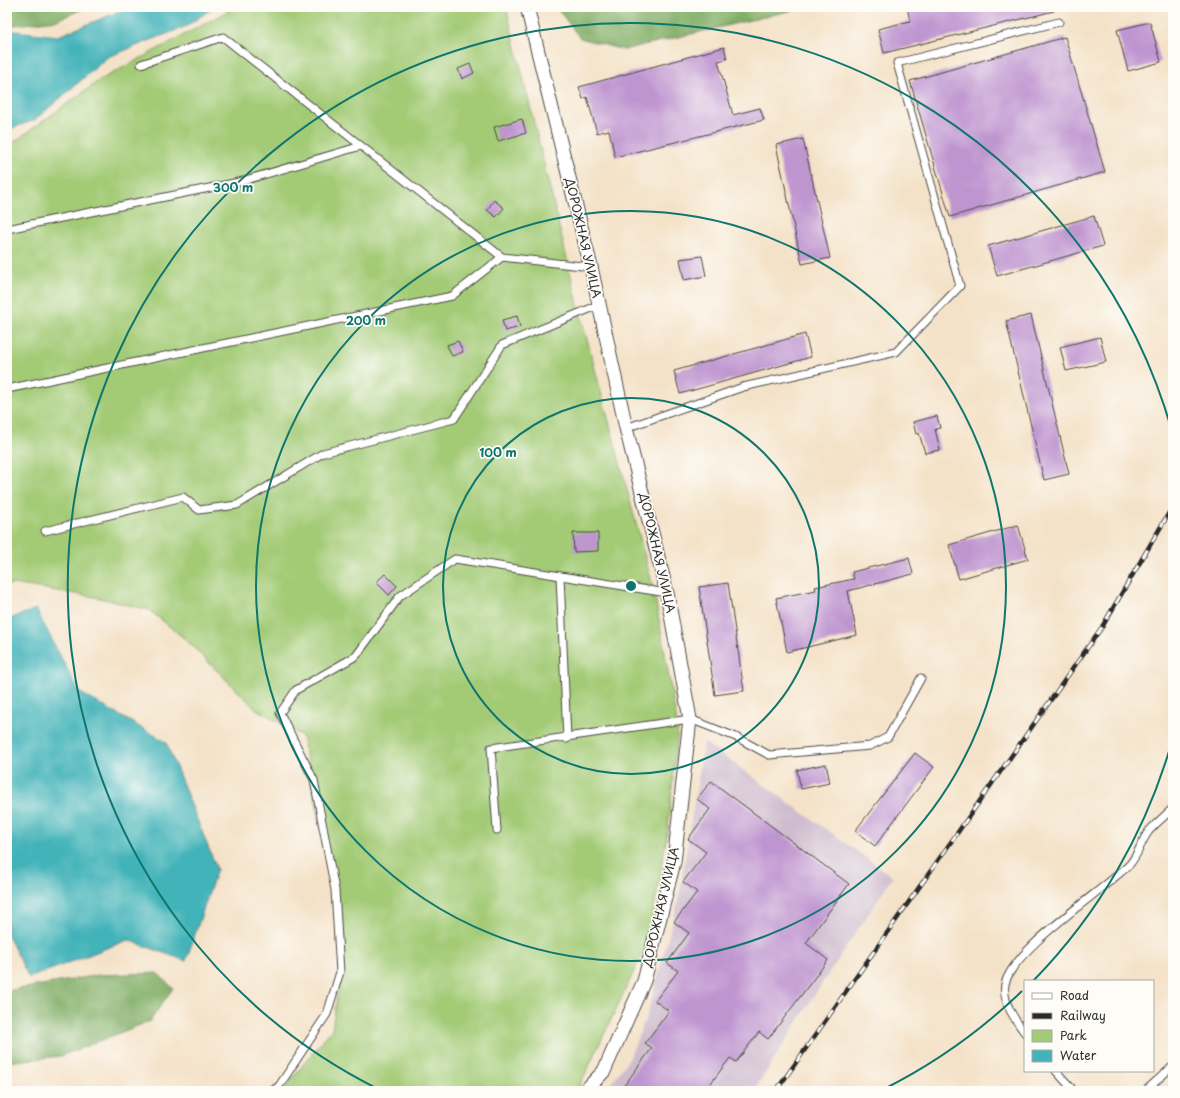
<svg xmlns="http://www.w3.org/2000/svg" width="1180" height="1098" viewBox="0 0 1180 1098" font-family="'Playpen Sans',sans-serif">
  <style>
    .industrial { fill: #cfbdcf }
    .green { fill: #a3cb76; stroke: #677b50 }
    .forest { fill: #82af67; stroke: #566d49 }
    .water { fill: #42b3b9; stroke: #366f72 }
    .building { fill: #bf95d0 }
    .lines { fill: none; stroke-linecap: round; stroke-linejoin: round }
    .lane-casing { stroke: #494643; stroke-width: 9 }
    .street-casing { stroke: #494643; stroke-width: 15 }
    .lane { stroke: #fff; stroke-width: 7 }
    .street { stroke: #fff; stroke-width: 13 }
    .rail-casing { stroke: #2b2b2b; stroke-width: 4.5 }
    .rail { stroke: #fdfcf7; stroke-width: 3; stroke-dasharray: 9; stroke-linecap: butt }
    .ring { fill: none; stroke: #0f766e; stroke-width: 2 }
    .labels { text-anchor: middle; stroke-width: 3.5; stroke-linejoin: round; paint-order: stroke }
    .street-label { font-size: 12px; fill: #2b2b2b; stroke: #fdfcf7 }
    .centre { fill: #0f766e; stroke: #fdfcf7; stroke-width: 2 }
    .ring-label { font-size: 12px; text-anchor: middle; font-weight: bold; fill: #0f766e; stroke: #fdfcf7; stroke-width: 3.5; stroke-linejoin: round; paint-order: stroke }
  </style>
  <rect width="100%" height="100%" fill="#fdfcf7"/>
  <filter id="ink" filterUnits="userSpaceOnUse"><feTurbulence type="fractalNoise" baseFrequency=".025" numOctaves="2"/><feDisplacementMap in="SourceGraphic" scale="8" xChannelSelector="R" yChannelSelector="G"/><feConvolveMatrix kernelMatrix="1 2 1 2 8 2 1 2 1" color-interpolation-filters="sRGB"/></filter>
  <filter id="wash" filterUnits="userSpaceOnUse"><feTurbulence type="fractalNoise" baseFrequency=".012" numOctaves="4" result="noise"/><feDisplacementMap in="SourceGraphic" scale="16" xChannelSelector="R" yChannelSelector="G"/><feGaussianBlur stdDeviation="0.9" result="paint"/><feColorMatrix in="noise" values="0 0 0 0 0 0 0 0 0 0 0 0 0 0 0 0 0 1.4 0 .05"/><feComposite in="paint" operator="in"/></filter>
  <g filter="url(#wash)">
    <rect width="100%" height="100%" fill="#f4e2c8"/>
    <polygon class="industrial" points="704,742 893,877 819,988 754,1091 605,1091 629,1059 647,1015 678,902"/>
    <polygon class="green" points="236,7 506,7 580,313 654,591 678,729 668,829 648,942 577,1091 282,1091 332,1029 345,941 302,736 256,709 185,639 149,610 95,597 14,584 7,585 7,147 100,80"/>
    <g class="forest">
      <polygon points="7,7 87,7 57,20 7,26"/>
      <polygon points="556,7 806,7 623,50 580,38"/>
      <polygon points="157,973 173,988 150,1021 61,1056 7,1062 7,991 99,975"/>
    </g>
    <g class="water">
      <polygon points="130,7 214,7 187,26 108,57 35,120 7,130 7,30 58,36"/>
      <polygon points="36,609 79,692 166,742 217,869 186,961 128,940 29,978 7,934 7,620"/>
    </g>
    <g id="blocks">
      <g class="building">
        <polygon points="907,7 1054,7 1054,11 884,53 878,29 910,21"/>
        <polygon points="1150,22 1161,62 1128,71 1117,30"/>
        <polygon points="1065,37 1105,172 950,217 910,81"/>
        <polygon points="724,47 727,59 718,61 733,115 760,108 764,120 615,157 609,130 597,133 587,97 583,99 579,87"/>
        <polygon points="470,64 474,73 462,79 458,69"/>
        <polygon points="522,119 526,133 498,141 494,127"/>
        <polygon points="803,139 830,258 802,264 776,145"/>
        <polygon points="494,200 504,208 496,217 487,210"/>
        <polygon points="1094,216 1103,246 997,276 988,246"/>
        <polygon points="702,256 706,276 684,280 680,259"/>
        <polygon points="1031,315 1069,474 1044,480 1006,321"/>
        <polygon points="517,316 520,327 505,331 502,320"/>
        <polygon points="805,334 811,357 680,394 674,371"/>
        <polygon points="1100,337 1106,362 1066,371 1060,347"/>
        <polygon points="458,341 463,352 452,356 447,345"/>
        <polygon points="937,416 940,428 935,429 940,450 925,453 919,433 916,434 913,422"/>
        <polygon points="1018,525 1028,559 959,579 949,545"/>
        <polygon points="573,533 598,533 598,551 574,552"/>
        <polygon points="909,558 913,574 848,591 857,635 787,652 776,598 816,590 815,587 854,579 852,572"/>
        <polygon points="385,574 397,586 389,595 376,582"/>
        <polygon points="728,583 744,691 715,695 699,587"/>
        <polygon points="915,753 934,767 875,846 855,831"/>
        <polygon points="826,764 830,783 801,789 797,770"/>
        <polygon points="711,781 849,884 806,943 828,960 768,1039 759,1032 736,1062 730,1058 705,1091 620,1091 652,1048 645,1043 669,1011 655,1001 678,971 667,963 689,933 674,922 697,892 683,882 706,852 688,839 710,809 697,799"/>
      </g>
    </g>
  </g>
  <g filter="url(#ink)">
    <use href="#blocks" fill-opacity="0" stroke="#494643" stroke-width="1"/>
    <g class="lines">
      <g class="lane-casing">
        <g id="lane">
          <polyline points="141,64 223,37 502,257"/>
          <polyline points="7,229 239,182 361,146"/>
          <polyline points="7,389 452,296 502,257 591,267"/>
          <polyline points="626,428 743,387 896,352 960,286 897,63 1059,22"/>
          <polyline points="45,531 183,497 199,510 237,505 323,453 454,419 502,345 599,305"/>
          <polyline points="560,576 567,739"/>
          <polyline points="497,830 491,748 690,719 736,737 769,755 870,746 888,737 921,678"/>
          <path d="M1025,1033C1015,1020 1002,1002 1005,984C1013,949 1101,892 1129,865C1138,856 1141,841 1149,831C1156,823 1165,816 1173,808"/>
          <polyline points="1056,1071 1074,1091"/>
          <polyline points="272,1091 279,1086 327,1014 340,972 335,890 314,780 280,713 296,690 356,656 400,596 455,559 667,593"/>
          <polyline points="1145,1091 1173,1066"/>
        </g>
      </g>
      <g class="street-casing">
        <polyline id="street" points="527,7 591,267 626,428 667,593 690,719 674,862 644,981 604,1071 585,1091"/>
      </g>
      <use href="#lane" class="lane"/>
      <use href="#street" class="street"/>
      <g class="rail-casing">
        <polyline id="rail" points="776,1091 1102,627 1173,506"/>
      </g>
      <use href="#rail" class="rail"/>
    </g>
  </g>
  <g class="ring">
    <circle cx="631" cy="586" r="188"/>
    <circle cx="631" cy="586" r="375"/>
    <path d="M1172 741A563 563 0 0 1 1033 981M1022 991A563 563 0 0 1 882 1090M380 1090A563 563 0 1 1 1172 431"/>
  </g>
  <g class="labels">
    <g class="street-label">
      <text transform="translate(583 238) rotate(77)" y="4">ДОРОЖНАЯ УЛИЦА</text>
      <text transform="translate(657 553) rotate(77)" y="4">ДОРОЖНАЯ УЛИЦА</text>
      <text transform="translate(661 907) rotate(-77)" y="4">ДОРОЖНАЯ УЛИЦА</text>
    </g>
  </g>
  <circle cx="631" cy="586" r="6" class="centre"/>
  <g class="ring-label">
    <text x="233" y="192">300 m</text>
    <text x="366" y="325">200 m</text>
    <text x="498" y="457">100 m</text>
  </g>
  <rect width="1180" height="1098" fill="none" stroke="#fdfcf7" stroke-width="24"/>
  <rect x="1024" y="980" width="130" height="92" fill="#fdfcf7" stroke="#a9a8a5"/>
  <rect x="1032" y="993" width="20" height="6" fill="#ffffff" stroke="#a9a8a5"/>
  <text x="1060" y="1000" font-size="12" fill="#2b2b2b">Road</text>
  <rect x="1032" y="1013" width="20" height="6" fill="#2b2b2b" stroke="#a9a8a5"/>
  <text x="1060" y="1020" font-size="12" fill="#2b2b2b">Railway</text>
  <rect x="1032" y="1030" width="20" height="12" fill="#a3cb76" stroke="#a9a8a5"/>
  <text x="1060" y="1040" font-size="12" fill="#2b2b2b">Park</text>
  <rect x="1032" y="1050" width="20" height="12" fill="#42b3b9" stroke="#a9a8a5"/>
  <text x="1060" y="1060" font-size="12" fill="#2b2b2b">Water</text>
</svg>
